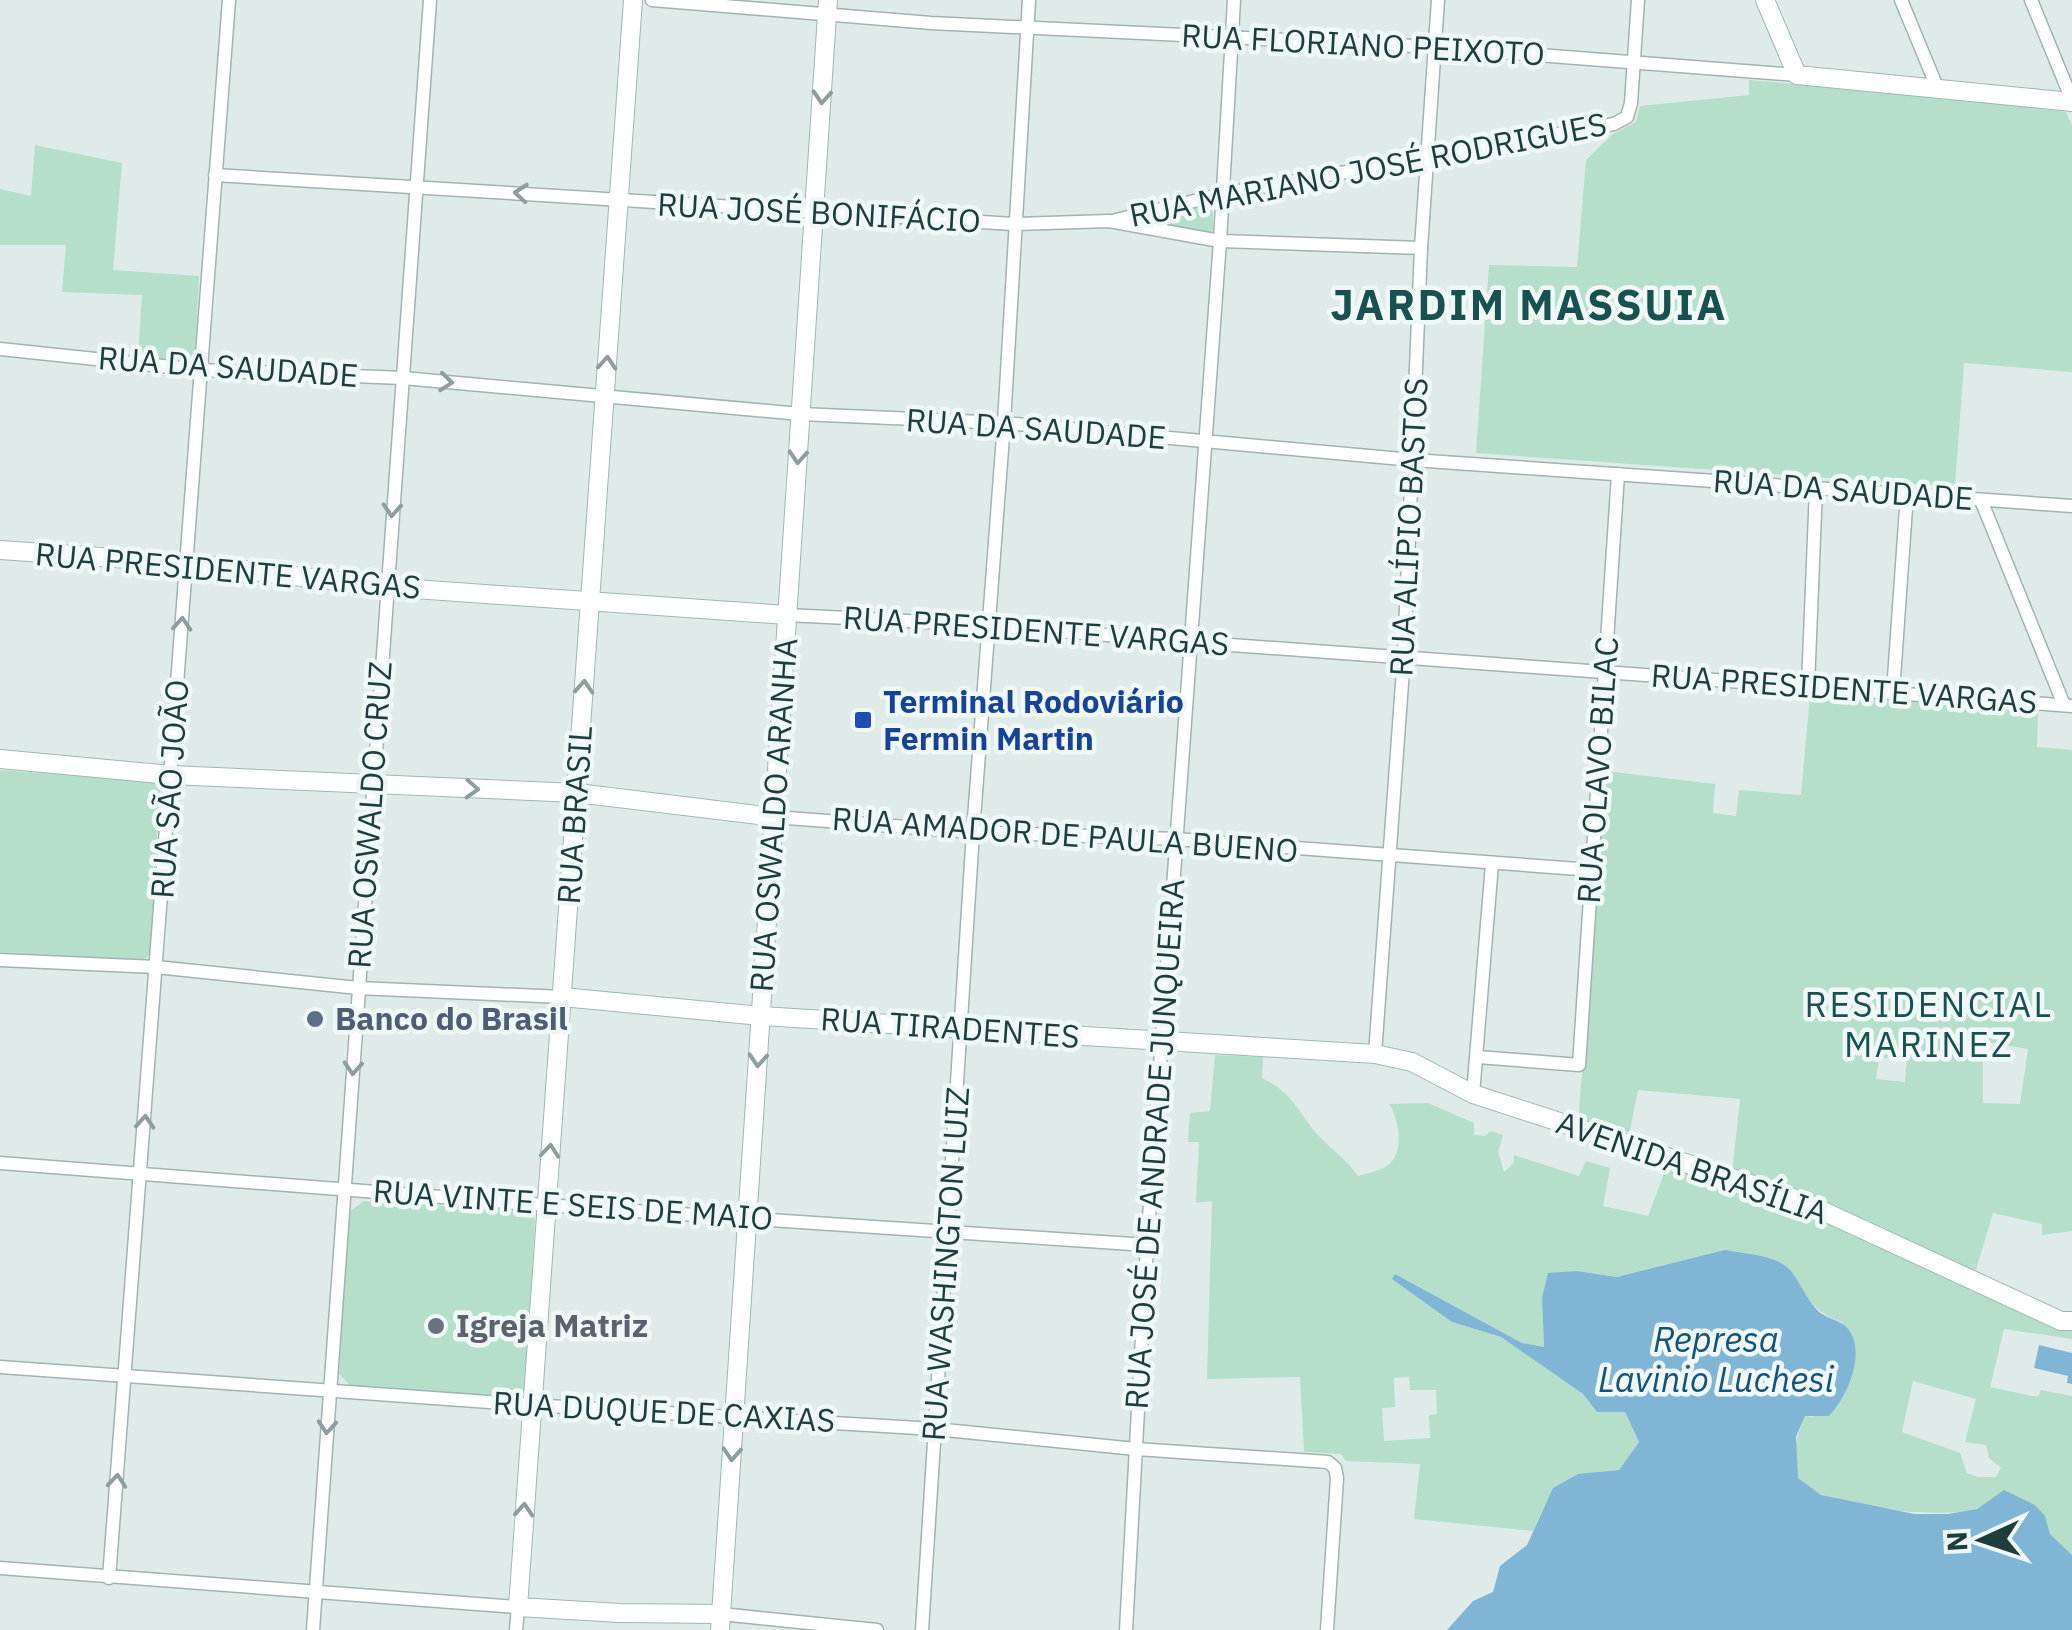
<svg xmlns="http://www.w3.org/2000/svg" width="2072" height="1630" viewBox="0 0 2072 1630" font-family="'IBM Plex Sans',sans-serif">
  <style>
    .green { fill: #b5dfca; fill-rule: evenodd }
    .water { fill: #81b5d6 }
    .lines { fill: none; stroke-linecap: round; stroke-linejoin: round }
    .street-casing { stroke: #a1b3b2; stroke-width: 15 }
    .secondary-casing { stroke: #9cb8b5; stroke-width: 20 }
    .street { stroke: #fff; stroke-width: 12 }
    .secondary { stroke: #fff; stroke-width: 18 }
    .oneway { stroke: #8e9e9e }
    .transit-dot { fill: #1a4fb4; stroke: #eff8f6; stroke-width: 4 }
    .service-dot { fill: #5c6f8a; stroke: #eff8f6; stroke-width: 4 }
    .worship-dot { fill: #6b7280; stroke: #eff8f6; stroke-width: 4 }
    .labels { text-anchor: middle; stroke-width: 9; stroke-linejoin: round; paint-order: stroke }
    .street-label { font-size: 32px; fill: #1e3d3c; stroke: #eff8f6 }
    .transit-label { font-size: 32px; font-weight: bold; fill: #164399; stroke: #eff8f6; text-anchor: start }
    .service-label { font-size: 32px; font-weight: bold; fill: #4e5e75; stroke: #eff8f6; text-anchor: start }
    .worship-label { font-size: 32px; font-weight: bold; fill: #5b616d; stroke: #eff8f6; text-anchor: start }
    .neighbourhood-label { font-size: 35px; letter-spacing: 2.5px; fill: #195050; stroke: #eff8f6 }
    .water-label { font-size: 35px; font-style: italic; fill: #14537d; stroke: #eff8f6 }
    .district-label { font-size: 42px; font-weight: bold; letter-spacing: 2.5px; fill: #195050; stroke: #eff8f6 }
  </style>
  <rect width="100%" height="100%" fill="#dfebe9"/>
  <g class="green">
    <polygon points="1749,80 1943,96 2066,112 2072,125 2072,372 1964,363 1955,487 1476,453 1489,265 1577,267 1586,160 1613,134 1636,122 1640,106 1749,95"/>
    <polygon points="35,145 122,163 113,270 199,276 195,357 189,361 138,357 142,295 62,292 66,245 0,245 0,189 31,196"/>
    <polygon points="1208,205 1213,210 1213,230 1209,234 1137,222 1141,218"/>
    <path d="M1810,695L2038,709L2037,747L2072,750V1231L2042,1235V1224L1993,1213L1974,1276L1732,1174L1740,1099L1638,1090L1628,1140L1578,1124L1605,771L1715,784L1713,813L1736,816L1739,790L1801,795ZM1983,1041L2028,1049L2020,1104L1983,1103ZM1879,1058H1907L1905,1082L1876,1079Z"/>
    <polygon points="0,770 155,781 160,788 150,955 142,961 0,952"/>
    <path d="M1215,1055L1263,1057L1262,1078C1294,1093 1296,1110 1318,1135C1332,1150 1345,1158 1358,1176C1367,1173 1381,1171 1388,1165C1405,1152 1399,1119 1389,1104L1428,1103L1474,1123V1135L1485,1136L1491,1131L1503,1135L1498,1152L1504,1172L1514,1163V1155L1579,1176L1586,1161L1610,1168L1603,1206L1648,1216L1667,1166L1796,1206L2072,1327V1339L2004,1329L1990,1387L2038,1397L2041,1390L2072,1396V1555L2050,1534L2045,1516L2005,1491C1994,1497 1984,1507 1972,1510C1940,1518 1810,1509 1797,1475C1790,1455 1798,1434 1805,1416L1813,1417C1856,1376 1856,1380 1842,1322C1815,1314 1801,1292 1789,1268L1652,1271L1617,1277L1577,1271L1542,1298L1544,1347L1522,1343L1395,1274L1452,1322L1501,1337L1583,1394L1597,1412H1625L1639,1442L1619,1470C1560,1476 1557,1478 1533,1531L1414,1519L1420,1464L1346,1461L1341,1454L1304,1452L1300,1377L1207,1379L1212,1201L1196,1203L1199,1142H1188L1190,1113L1210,1111ZM1409,1377L1410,1390H1436L1437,1414L1429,1415L1430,1438L1384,1441L1382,1408L1395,1407L1394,1378ZM1913,1381L1976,1399L1965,1442L1986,1445L1989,1458L2001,1468L1996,1477H1978L1967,1473L1960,1453L1902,1432Z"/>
    <polygon points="364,1201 529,1211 535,1220 525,1393 517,1399 351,1386 339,1374 349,1212"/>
  </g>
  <g class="water">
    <path d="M1725,1250C1744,1254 1779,1255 1791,1271C1800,1283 1806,1298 1817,1310C1827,1320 1841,1319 1849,1330C1866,1354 1847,1397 1829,1416H1805L1796,1437L1798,1478L1821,1495L1914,1514H1948L1977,1509L2004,1490L2035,1505L2045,1516L2050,1534L2072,1555V1630H1447L1473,1601L1493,1592L1500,1566L1527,1545L1553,1488L1578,1474L1619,1470L1639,1442L1625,1412H1597L1583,1394L1501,1337L1452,1322L1392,1279L1395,1274L1522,1343L1544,1347L1542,1298L1548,1273L1577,1271L1617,1277Z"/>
    <polygon points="2039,1345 2072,1353 2072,1384 2067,1383 2068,1376 2034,1368"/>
  </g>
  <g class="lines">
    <g class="street-casing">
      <g id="street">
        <polyline points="652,0 931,23 1435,47 1797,75"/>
        <polyline points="1901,0 1937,87"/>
        <polyline points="2031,0 2072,100"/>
        <polyline points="215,175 1014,224 1109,221 1220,241 1421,248"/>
        <polyline points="1116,220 1223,194 1614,124 1627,117 1631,103 1638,0"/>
        <polyline points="0,349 200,370 403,378 801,414 1004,423 1413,460 2072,506"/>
        <polyline points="1981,500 2064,705"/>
        <polyline points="787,615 989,625 1190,642 2072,706"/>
        <polyline points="1808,686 1816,488"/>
        <polyline points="1893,692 1907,494"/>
        <polyline points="774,817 973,832 1175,839 1592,870"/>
        <polyline points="0,960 156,967 358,988 562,997"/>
        <polyline points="1375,1054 1404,656 1421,248 1438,0"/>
        <polyline points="1478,1057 1579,1065 1618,474"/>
        <polyline points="1473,1094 1492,864"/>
        <polyline points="0,1163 545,1205 1147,1245"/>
        <polyline points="0,1367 531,1405 935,1429 1136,1449 1328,1462 1335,1468 1337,1478 1327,1630"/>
        <polyline points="0,1568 518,1607 516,1630"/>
        <polyline points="109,1578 229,0"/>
        <polyline points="721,1614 877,1630"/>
        <polyline points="313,1630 430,0"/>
        <polyline points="922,1630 973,832 1004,423 1029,0"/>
        <polyline points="1126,1630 1147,1245 1220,241 1234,0"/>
      </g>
    </g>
    <g class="secondary-casing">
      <g id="secondary">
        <polyline points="633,0 518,1607 620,1613 721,1614"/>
        <polyline points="1765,0 1797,75 2072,102"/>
        <polyline points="0,550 187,563 386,587 787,615"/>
        <polyline points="0,759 171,775 577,793 774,817"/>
        <polyline points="562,997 761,1016 1375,1054 1412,1062 1473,1094 1799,1200 2061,1321 2072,1321"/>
        <polyline points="720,1630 828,0"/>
      </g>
    </g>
    <use href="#street" class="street"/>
    <use href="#secondary" class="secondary"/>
  </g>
  <defs><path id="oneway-chevron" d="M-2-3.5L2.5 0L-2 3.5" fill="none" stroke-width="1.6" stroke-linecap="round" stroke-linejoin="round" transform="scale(2.5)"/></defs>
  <g class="oneway">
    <use href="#oneway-chevron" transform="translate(822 97) rotate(94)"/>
    <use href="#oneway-chevron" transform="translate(521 193) rotate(-175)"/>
    <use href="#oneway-chevron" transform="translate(607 363) rotate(-86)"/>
    <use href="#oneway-chevron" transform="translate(446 382) rotate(6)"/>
    <use href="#oneway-chevron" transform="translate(798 457) rotate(94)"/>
    <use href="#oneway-chevron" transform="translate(392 510) rotate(94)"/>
    <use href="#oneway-chevron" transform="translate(182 624) rotate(-86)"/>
    <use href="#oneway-chevron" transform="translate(584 687) rotate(-86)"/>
    <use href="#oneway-chevron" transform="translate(472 789) rotate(3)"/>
    <use href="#oneway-chevron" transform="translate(758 1060) rotate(94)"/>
    <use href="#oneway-chevron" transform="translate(353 1068) rotate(94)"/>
    <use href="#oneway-chevron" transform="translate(145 1122) rotate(-86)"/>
    <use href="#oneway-chevron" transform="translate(550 1151) rotate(-85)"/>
    <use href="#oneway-chevron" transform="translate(327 1427) rotate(94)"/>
    <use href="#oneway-chevron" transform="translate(732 1454) rotate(94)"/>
    <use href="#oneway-chevron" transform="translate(117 1481) rotate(-85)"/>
    <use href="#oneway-chevron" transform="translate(524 1510) rotate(-86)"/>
  </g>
  <rect class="transit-dot" x="853" y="710" width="20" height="20" rx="5"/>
  <circle class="service-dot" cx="315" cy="1019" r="10"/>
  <circle class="worship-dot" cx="436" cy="1326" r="10"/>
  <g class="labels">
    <g class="street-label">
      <text transform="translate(1363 45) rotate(3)" y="11">RUA FLORIANO PEIXOTO</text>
      <text transform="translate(1368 170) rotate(-11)" y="11">RUA MARIANO JOSÉ RODRIGUES</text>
      <text transform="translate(819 213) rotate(3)" y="11">RUA JOSÉ BONIFÁCIO</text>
      <text transform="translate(228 367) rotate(4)" y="11">RUA DA SAUDADE</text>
      <text transform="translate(1036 429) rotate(4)" y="11">RUA DA SAUDADE</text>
      <text transform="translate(1843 490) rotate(4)" y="11">RUA DA SAUDADE</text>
      <text transform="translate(1409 527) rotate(-87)" y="11">RUA ALÍPIO BASTOS</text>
      <text transform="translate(228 571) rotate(5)" y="11">RUA PRESIDENTE VARGAS</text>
      <text transform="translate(1036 631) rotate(4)" y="11">RUA PRESIDENTE VARGAS</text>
      <text transform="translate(1844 689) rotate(4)" y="11">RUA PRESIDENTE VARGAS</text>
      <text transform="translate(1598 770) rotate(-86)" y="11">RUA OLAVO BILAC</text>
      <text transform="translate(170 789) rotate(-86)" y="11">RUA SÃO JOÃO</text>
      <text transform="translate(370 815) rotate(-86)" y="11">RUA OSWALDO CRUZ</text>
      <text transform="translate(575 815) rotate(-86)" y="11">RUA BRASIL</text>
      <text transform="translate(774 815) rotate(-86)" y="11">RUA OSWALDO ARANHA</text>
      <text transform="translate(1065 835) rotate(4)" y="11">RUA AMADOR DE PAULA BUENO</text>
      <text transform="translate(950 1028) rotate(4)" y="11">RUA TIRADENTES</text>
      <text transform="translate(1155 1144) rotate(-86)" y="11">RUA JOSÉ DE ANDRADE JUNQUEIRA</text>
      <text transform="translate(1692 1168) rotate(19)" y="11">AVENIDA BRASÍLIA</text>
      <text transform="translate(573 1205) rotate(4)" y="11">RUA VINTE E SEIS DE MAIO</text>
      <text transform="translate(946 1264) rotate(-86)" y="11">RUA WASHINGTON LUIZ</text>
      <text transform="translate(664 1412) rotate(3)" y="11">RUA DUQUE DE CAXIAS</text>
    </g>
    <g class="transit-label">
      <text x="883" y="713">Terminal Rodoviário<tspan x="883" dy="37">Fermin Martin</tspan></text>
    </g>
    <g class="service-label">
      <text x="335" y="1030">Banco do Brasil</text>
    </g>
    <g class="worship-label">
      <text x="456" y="1337">Igreja Matriz</text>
    </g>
    <g class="neighbourhood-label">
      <text x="1929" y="1017">RESIDENCIAL<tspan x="1929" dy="40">MARINEZ</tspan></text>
    </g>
    <g class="water-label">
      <text x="1716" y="1352">Represa<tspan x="1716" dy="40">Lavinio Luchesi</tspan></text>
    </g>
    <g class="district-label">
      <text x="1529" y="320">JARDIM MASSUIA</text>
    </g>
  </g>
  <g transform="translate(1982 1540) rotate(267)" stroke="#eff8f6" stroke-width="8" paint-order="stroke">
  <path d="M0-8L18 38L0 25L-18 38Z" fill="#1e3d3c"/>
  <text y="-15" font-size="28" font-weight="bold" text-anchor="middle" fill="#1e3d3c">N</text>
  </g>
</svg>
